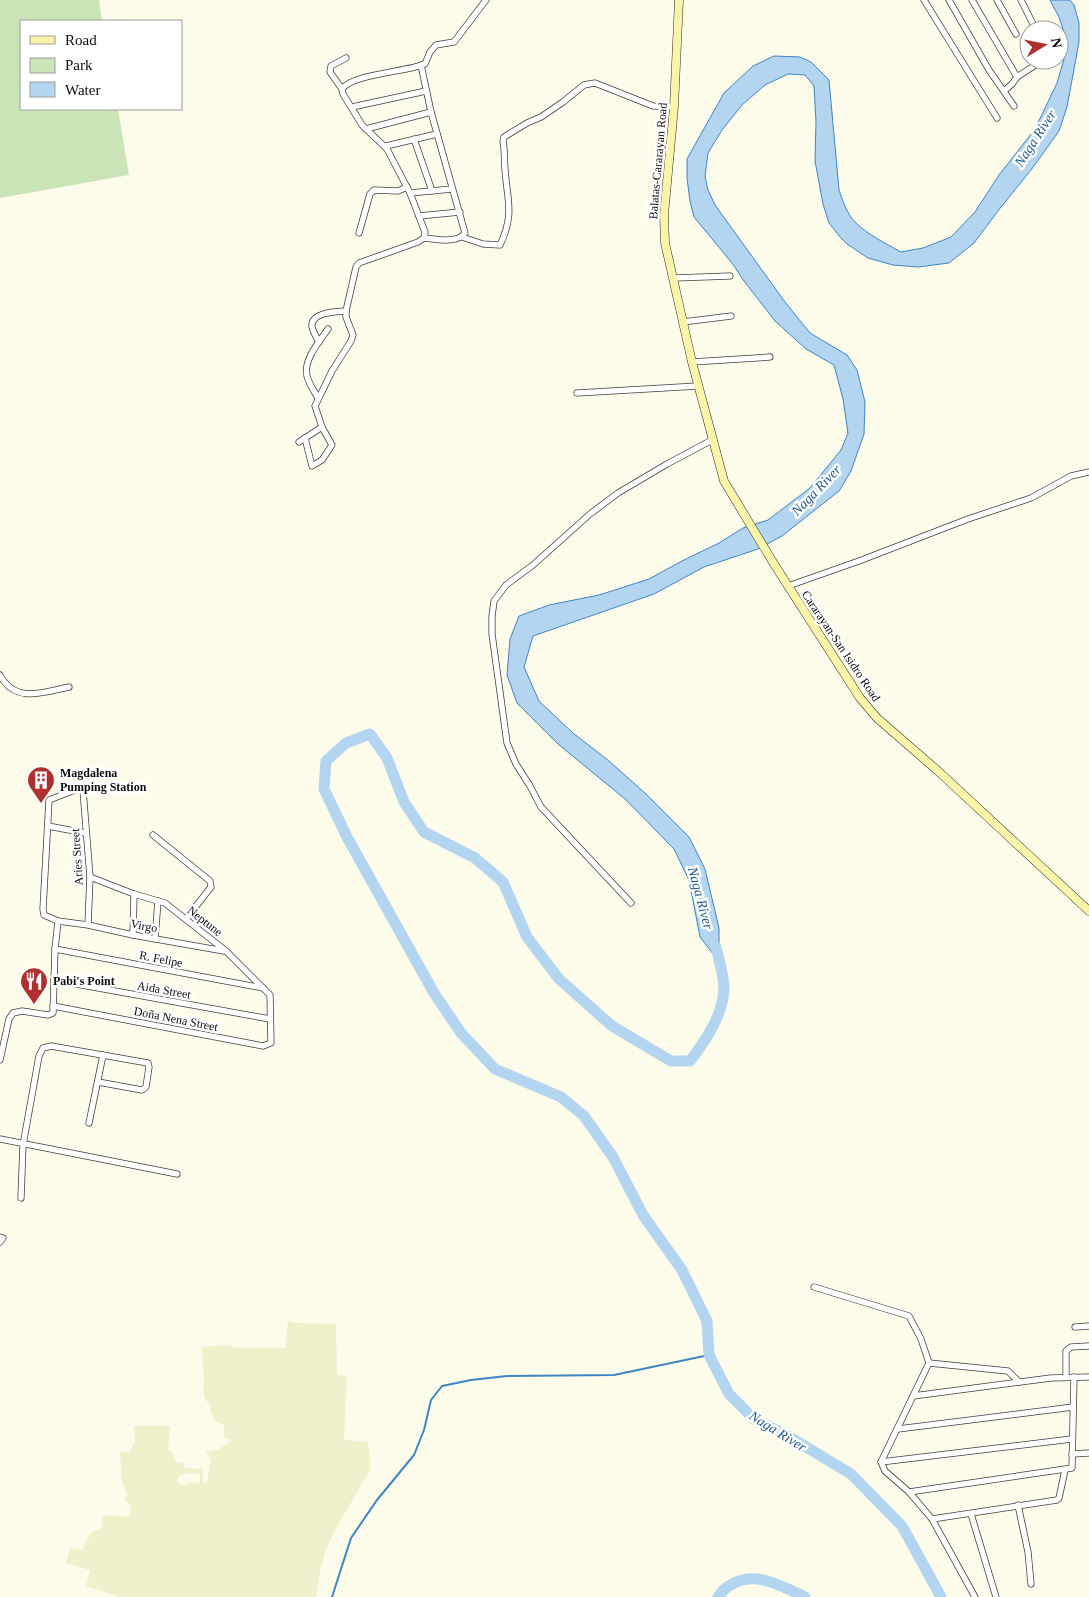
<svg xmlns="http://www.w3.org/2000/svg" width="1089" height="1597" viewBox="0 0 1089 1597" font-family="'Times New Roman',serif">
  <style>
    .farmland { fill: #f1f0cd; fill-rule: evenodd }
    .green { fill: #cbe4b7 }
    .water { fill: #b3d5f0; stroke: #4085c1 }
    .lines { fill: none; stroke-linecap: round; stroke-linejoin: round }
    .stream { stroke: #4085c1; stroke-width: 2 }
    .river { stroke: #b3d5f0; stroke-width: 11 }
    .street-casing { stroke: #3e3e3e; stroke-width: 7 }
    .secondary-casing { stroke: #2d2d2d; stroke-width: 9 }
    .street { stroke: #fff; stroke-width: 5.5 }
    .secondary { stroke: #f8f5aa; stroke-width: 8 }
    .labels { text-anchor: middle; stroke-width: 5; stroke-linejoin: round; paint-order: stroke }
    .street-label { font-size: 12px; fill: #0b0b0b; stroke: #fff }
    .poi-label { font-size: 12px; font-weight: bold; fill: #0b0b0b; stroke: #fff; text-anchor: start }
    .water-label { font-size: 14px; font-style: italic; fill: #1f5891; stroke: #fff }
  </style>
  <rect width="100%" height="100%" fill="#fdfbea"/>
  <path class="farmland" d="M288,1321L296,1323L336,1324L337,1374L347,1377L344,1440L368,1442L371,1468L334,1532L324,1555L320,1572L316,1597H121L86,1586L90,1570L66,1563L70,1548L82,1550L90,1533L101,1529L103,1515L126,1517L130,1514L131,1507L124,1499L127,1495L122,1482L120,1452H130L135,1440L134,1426H170L168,1450H171L177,1463L184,1462L183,1468L203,1469V1482H207L211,1460L206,1452L219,1449L232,1440L224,1438V1430L225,1428L223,1424L216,1422L212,1414L210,1413L211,1406L205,1399L203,1390L204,1384L202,1347L223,1345L239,1348H285ZM200,1473V1482L189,1483L187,1486L184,1484L180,1485L177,1480L181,1474Z"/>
  <polygon class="green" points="0,0 99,0 102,21 21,21 21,109 118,109 129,175 0,198"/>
  <path class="water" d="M1050,0H1070L1074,5L1079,23V42L1067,107L1059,131L1031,170L1001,207L974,243L949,263L918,267L893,265L868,258L847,244L840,237L829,223L823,204L815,161L816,122L814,86L805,75L788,74L765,85L742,105L722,130L708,153L705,176L708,190L715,205L785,302L810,333L847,355L857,370L865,402L864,434L851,471L839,491L782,536L758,549L704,567L654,594L533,636L524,667L539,701L573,733L609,761L646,794L689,837L705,869L719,928V962L700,937L689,880L674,849L625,799L558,744L517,703L507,675L510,639L519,616L549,605L599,595L649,579L682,561L719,543L743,528L768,520L810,488L841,450L848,433L843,399L834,365L806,349L775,321L744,281L732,263L694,217L690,201L687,178V159L724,93L753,66L774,56L800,57L811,62L829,80L839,190C843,201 847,214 855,222C868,235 885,243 901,252L923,248L951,237L975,212L999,175L1035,129L1057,83L1066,52L1064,32L1059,17Z"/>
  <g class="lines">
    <polyline class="stream" points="332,1597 351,1538 377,1500 414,1455 424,1430 431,1400 442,1386 471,1380 507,1376 614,1375 709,1355"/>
    <g class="river">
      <path d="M716,947C719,960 723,974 724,986C724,1014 706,1040 690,1061H671L612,1026L559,979L527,937L503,882L475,858L424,832L404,802L387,758L370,734L346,743L326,761L324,789L347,837L434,993L461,1033L495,1069L561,1097L584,1116L613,1157L643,1215L682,1270L707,1321L709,1355L729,1394L754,1419L788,1436L851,1474L902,1526L941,1597"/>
      <path d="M718,1597C721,1593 725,1588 729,1586C755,1569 781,1586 805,1597"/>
    </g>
    <g class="street-casing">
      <g id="street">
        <polyline points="924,0 997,118"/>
        <polyline points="949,0 989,70 1014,106"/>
        <polyline points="972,0 1017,77 1012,84 1004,91"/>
        <polyline points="997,0 1016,34"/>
        <polyline points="1021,0 1036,30"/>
        <path d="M421,65L431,112L465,233C457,244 436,239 424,238"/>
        <polyline points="1017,77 1043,60"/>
        <polyline points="342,89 330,72 331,66 346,58"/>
        <polyline points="352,107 426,91"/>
        <polyline points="366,129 431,112"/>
        <polyline points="414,139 432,191"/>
        <polyline points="386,146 437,134"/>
        <polyline points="410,193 452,189"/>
        <polyline points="419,216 460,212"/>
        <polyline points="359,233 370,194 374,190 398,191 407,187"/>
        <path d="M462,237L483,244L500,245C515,214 507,200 505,169C504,159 505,151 503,141L504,137L527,123L541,117L563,102L584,85L589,84L595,83L653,106L674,107"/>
        <polyline points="674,278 730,276"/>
        <polyline points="683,322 731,316"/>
        <path d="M319,342C317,338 313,332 312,327C310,312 336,312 346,311"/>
        <polyline points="692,362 770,357"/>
        <polyline points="577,393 698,386"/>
        <path d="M318,398C314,391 309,384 307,376C303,360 319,342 328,329"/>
        <polyline points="305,438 312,466 322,460 332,445 322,427"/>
        <path d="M299,442L322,427L315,406L332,371L351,341L353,335L346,317V311L356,267L359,263L418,242L424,238L425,232L410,193L387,149L362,125L343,94L342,89C352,74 406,72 425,64L430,52L436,45L454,42L486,0"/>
        <polyline points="788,586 859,561 968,519 1031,498 1071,476 1089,472"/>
        <path d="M0,675C15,704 44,692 69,687"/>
        <polyline points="48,826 85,833"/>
        <polyline points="153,835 210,881 211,887 186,919"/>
        <polyline points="631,903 541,807 530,786 516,764 507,743 492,634 492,616 494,601 506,585 533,565 590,514 618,493 667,464 712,440"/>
        <polyline points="88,925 90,877 83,790 80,788 49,800 43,909 44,915 58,921 88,925 133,935 224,951"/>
        <polyline points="133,935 134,894"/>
        <polyline points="155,939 158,901"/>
        <polyline points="55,949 263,988"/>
        <polyline points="54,980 270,1019"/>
        <polyline points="53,1006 263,1046 271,1043 270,995 226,951 165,903 134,894 90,877"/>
        <polyline points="0,1060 9,1019 13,1013 22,1011 48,1015 53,1013 55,949 58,921"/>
        <polyline points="89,1123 103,1055"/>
        <polyline points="0,1139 177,1174"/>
        <polyline points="21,1198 23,1145 39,1056 43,1048 51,1046 148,1063 149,1067 146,1087 142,1090 98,1082"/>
        <polyline points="0,1237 3,1238 0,1242"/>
        <polyline points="814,1287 909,1316 921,1339 929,1363 881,1462 885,1471 909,1492 932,1519 975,1597"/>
        <polyline points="1075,1327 1089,1326"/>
        <polyline points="929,1363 1008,1371 1019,1382"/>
        <polyline points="1066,1377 1066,1351 1071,1347 1089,1346"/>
        <polyline points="913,1396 1051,1378 1089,1377"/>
        <polyline points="898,1429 1073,1407"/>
        <polyline points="1072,1454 1089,1453"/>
        <polyline points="881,1462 1072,1439"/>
        <polyline points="909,1492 1072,1468 1074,1377"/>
        <polyline points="1018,1505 1028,1552 1031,1584"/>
        <polyline points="971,1514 996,1597"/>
        <polyline points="932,1519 1057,1500 1059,1498 1065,1470"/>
      </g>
    </g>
    <g class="secondary-casing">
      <polyline id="secondary" points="679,0 674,107 664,215 665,243 692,362 724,481 774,564 860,698 877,718 938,771 1089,911"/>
    </g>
    <use href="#street" class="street"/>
    <use href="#secondary" class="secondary"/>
  </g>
  <defs>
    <g id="building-pin" transform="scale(1.4375)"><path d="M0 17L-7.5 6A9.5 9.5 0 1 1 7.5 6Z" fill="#ae312f" stroke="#fff"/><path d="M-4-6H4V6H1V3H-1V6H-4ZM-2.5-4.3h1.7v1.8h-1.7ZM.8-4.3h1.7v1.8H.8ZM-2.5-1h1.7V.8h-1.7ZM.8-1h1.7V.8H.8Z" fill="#fff"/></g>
    <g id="restaurant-pin" transform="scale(1.4375)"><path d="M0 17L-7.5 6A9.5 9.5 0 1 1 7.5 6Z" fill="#ae312f" stroke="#fff"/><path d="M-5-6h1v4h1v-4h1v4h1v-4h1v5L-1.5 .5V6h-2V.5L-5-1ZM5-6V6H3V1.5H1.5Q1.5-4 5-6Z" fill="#fff"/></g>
  </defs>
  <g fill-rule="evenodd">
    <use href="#building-pin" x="41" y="780"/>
    <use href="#restaurant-pin" x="34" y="981"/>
  </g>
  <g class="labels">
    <g class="street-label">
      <text transform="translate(658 161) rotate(-85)" y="4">Balatas-Cararayan Road</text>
      <text transform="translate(841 646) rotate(56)" y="4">Cararayan-San Isidro Road</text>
      <text transform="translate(77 857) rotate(-94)" y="4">Aries Street</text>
      <text transform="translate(205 921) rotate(38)" y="4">Neptune</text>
      <text transform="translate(144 926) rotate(11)" y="4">Virgo</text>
      <text transform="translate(161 959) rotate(11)" y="4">R. Felipe</text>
      <text transform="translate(164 990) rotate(10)" y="4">Aida Street</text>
      <text transform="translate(176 1019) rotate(11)" y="4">Doña Nena Street</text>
    </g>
    <g class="poi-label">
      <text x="60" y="777">Magdalena<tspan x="60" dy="14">Pumping Station</tspan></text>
      <text x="53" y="985">Pabi's Point</text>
    </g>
    <g class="water-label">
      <text transform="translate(1035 138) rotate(-57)" y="5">Naga River</text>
      <text transform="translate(816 490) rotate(-46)" y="5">Naga River</text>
      <text transform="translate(701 898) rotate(75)" y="5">Naga River</text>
      <text transform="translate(778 1431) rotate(32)" y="5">Naga River</text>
    </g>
  </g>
  <rect x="20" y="20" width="162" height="90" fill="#ffffff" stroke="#9d9d9d"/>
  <rect x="30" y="36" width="25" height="8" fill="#f8f5aa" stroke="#9d9d9d"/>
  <text x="65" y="45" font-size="15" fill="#0b0b0b">Road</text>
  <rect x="30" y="58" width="25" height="15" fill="#cbe4b7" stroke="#9d9d9d"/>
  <text x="65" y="70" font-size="15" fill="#0b0b0b">Park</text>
  <rect x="30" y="82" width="25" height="15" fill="#b3d5f0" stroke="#9d9d9d"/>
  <text x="65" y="95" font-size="15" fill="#0b0b0b">Water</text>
  <g transform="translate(1044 45) rotate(80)"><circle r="24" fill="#ffffff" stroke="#9d9d9d"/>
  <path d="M0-4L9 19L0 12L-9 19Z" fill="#ae312f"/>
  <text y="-8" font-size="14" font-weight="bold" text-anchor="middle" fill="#0b0b0b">N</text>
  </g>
</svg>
